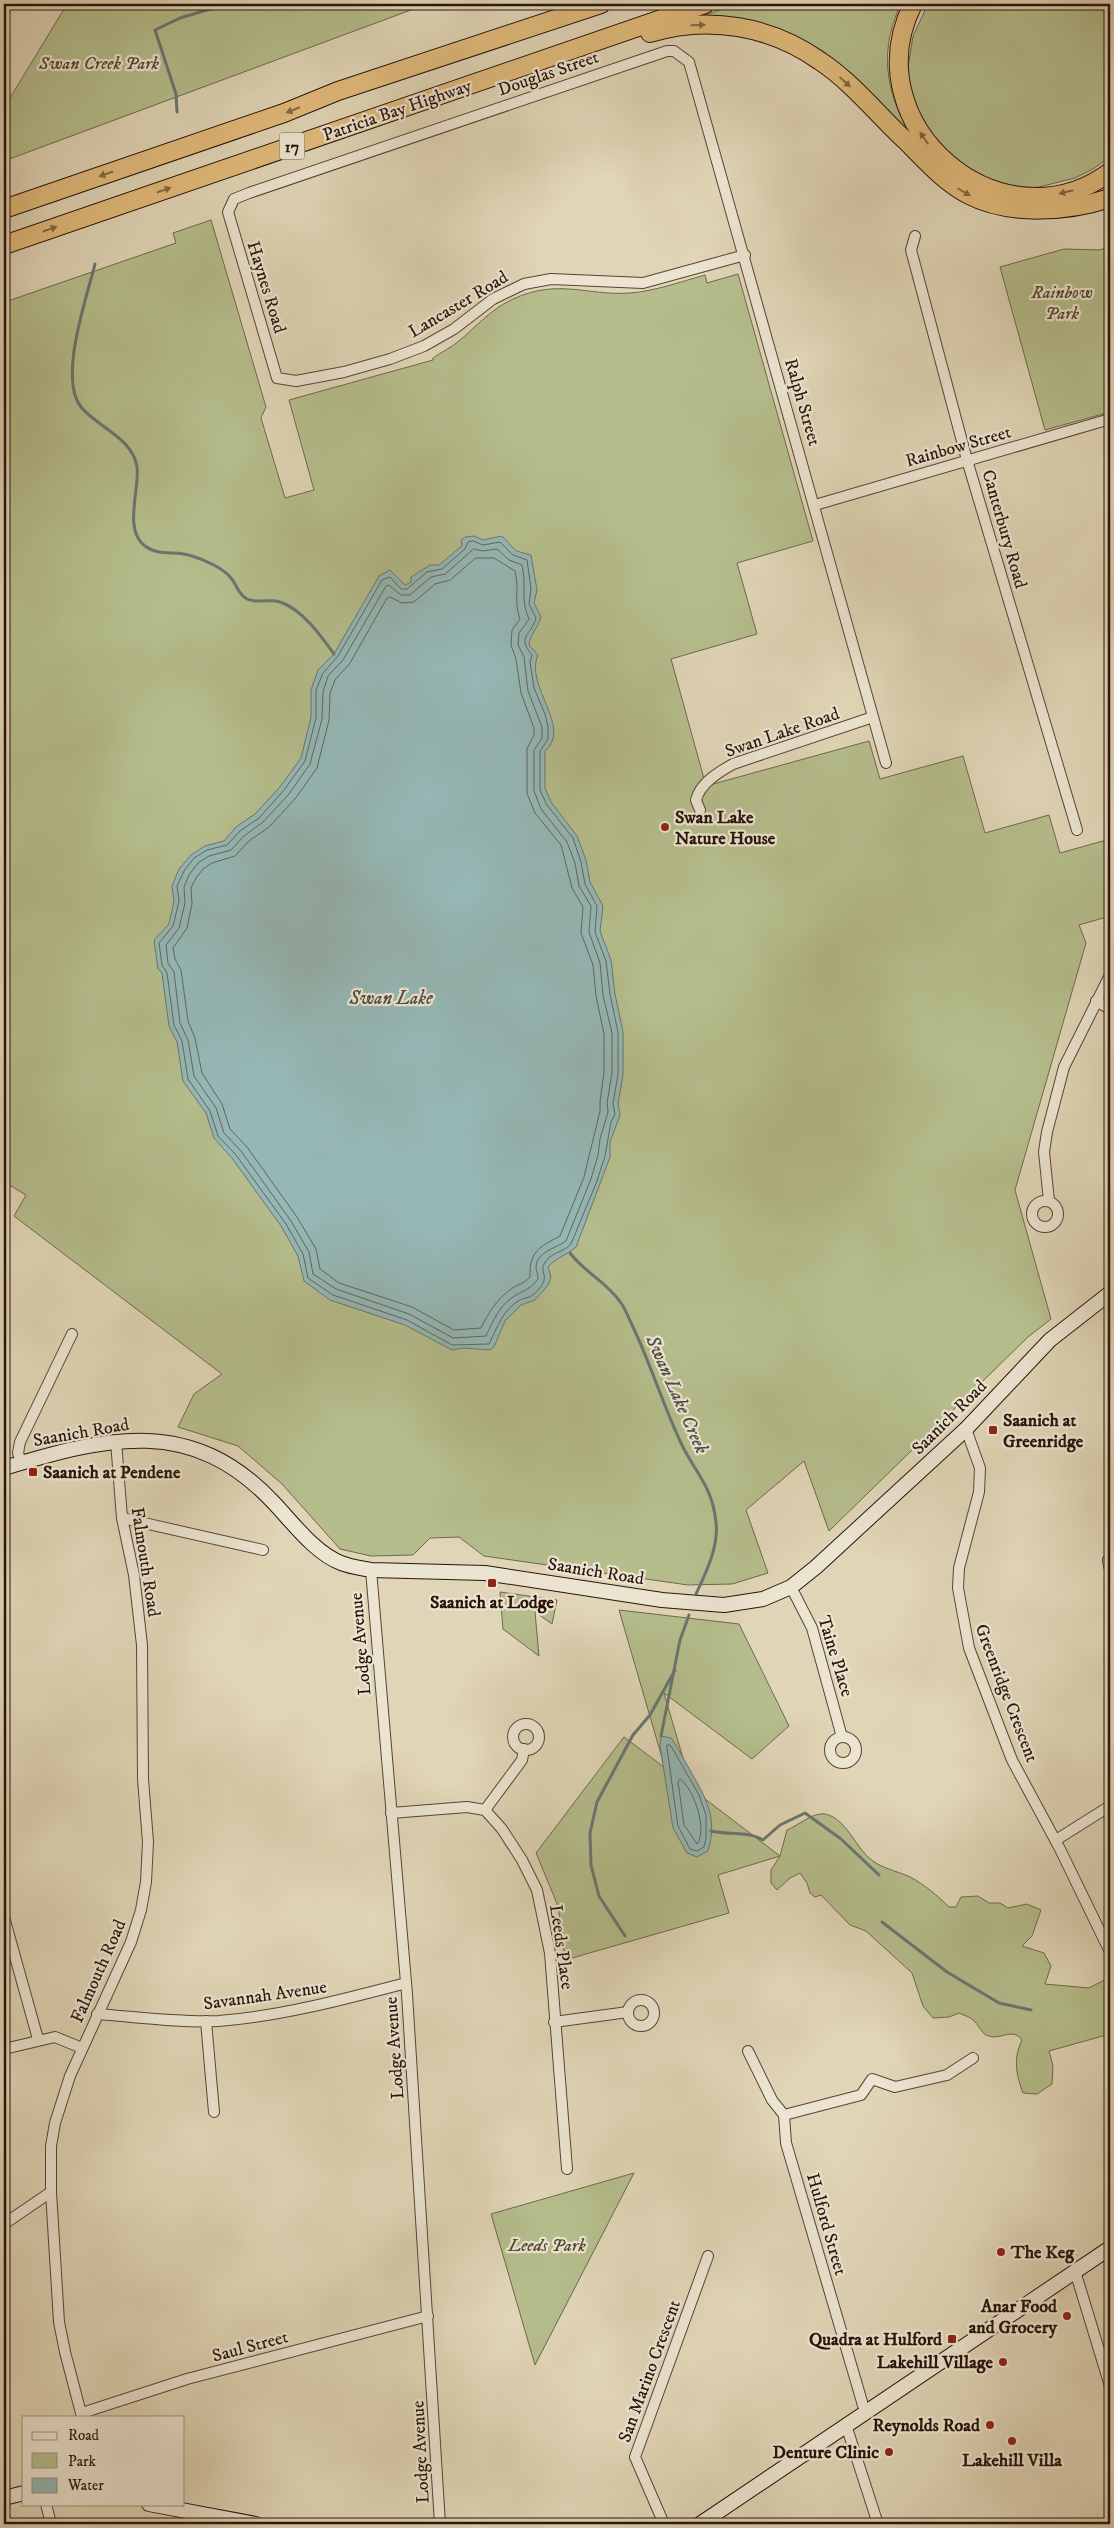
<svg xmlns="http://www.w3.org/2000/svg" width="1114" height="2528" viewBox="0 0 1114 2528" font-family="'IM FELL DW Pica',serif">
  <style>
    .green { fill: #b5bd8c; stroke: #6e684c }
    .water { fill: #95b7b5; stroke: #697671 }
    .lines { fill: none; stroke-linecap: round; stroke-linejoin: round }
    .shore { stroke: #5e6660; stroke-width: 1 }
    .stream { stroke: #697671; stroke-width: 3 }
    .street-casing { stroke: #564436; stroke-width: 12 }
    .secondary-casing { stroke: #28140c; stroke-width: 16 }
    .highway-casing { stroke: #28140c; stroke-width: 20 }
    .street { stroke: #ebe4d0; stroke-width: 10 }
    .secondary { stroke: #ebe4d0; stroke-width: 14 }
    .highway { stroke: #e0ba7b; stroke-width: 18 }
    .oneway { fill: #846744 }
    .poi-dot { fill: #8f2418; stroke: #ebe4d0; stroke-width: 2 }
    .labels { text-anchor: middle; stroke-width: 4.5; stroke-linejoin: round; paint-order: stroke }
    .shield { fill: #ebe4d0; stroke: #625247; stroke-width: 1 }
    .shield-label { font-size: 16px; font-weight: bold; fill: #28140c }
    .park-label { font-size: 18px; font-style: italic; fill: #524732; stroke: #ebe4d0 }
    .street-label { font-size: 18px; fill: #28140c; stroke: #ebe4d0 }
    .poi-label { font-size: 18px; font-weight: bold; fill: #28140c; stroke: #ebe4d0; text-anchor: end }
    .water-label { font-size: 19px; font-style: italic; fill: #4e4d47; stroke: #ebe4d0 }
  </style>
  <rect width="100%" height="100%" fill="#e0d5b6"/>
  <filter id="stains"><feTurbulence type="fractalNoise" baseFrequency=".004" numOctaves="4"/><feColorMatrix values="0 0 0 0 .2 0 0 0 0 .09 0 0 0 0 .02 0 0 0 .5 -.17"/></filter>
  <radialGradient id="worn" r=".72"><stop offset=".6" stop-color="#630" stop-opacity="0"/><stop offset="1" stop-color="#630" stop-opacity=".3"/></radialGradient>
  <g class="green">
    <polygon points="67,4 427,4 4,161 4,108"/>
    <path d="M735,4H901C875,58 889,105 922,152L821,58L695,19Z"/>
    <polygon points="928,4 1110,4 1110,157 1093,169 1075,178 1035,188 1000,185 953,163 914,114 907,74 913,36"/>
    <path d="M211,220L266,407L261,418L285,498L314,490L289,400L433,360V358C441,352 451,348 459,341C477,326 491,309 513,299C559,278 586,296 630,293C655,291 680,282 705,275L707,283L738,274L813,541L737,563L757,634L671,659L706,786L869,741L880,779L963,756L985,833L1049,815L1060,853L1110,839V916L1079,925L1086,943L1015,1190L1051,1319L1028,1337L829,1531L804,1461L746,1510L768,1573L732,1584L688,1585L484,1556L459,1537L430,1538L413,1555L371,1556L340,1549L282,1484L238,1446L178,1427L194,1394L222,1374L14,1216L26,1195L4,1182V305L5,302L176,243L173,233Z"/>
    <polygon points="1110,247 1110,412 1045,430 1000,267 1064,249 1099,250"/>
    <polygon points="500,1592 557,1600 552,1624 535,1612 539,1656 503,1629"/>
    <path d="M619,1610L739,1624L789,1726L752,1759L664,1693L692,1789L780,1856L787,1830C799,1825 813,1812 825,1814C845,1818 855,1845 868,1857C881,1869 895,1870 910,1877C925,1885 937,1895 949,1907H956L961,1897L978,1896L989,1903H1000L1008,1908L1027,1904L1041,1910L1032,1936L1022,1946L1044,1953L1051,1966L1045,1984L1089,1988L1110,1977V2034L1049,2051L1053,2066L1052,2084L1037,2094L1023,2093C1016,2074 1013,2059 1022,2040C1012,2026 1000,2042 986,2035C981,2032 978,2024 973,2020C970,2017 963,2015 959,2013L949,2017L933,2018L923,2006L912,1973L866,1931L850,1925L821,1895L815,1897L810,1893L807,1883L800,1873L790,1878L777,1890L771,1883V1870L780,1856L718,1875L729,1913L565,1960L558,1906L536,1853L624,1737L665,1768Z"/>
    <polygon points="634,2173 535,2365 491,2214"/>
  </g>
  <g class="water">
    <path d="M474,536L483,540L502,536L516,551L531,555L537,590L534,603L541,617C538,628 530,634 529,645L538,655C524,686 573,727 545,751V788L551,802L577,836L586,860L590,882L603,906L600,931L611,960L615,994L623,1032V1075L618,1104L620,1115L610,1142V1157L576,1247C566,1256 558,1256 548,1267L551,1277L548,1285L535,1300L521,1305L505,1321L494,1347L490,1350L464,1348L452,1350L405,1325L330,1300L304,1281L298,1256L281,1226L232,1158L214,1138L206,1113L183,1081L177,1042L169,1026L162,973L158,969L154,940L169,924L174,901L172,886L179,869L191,855L205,846L224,841L236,827L255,814L280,787L301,758L311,717V690L318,670L334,654L379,576L390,570L405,585L411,582V577L430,565H439L462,546L461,540L465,537Z"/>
    <path d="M661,1736L671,1738C679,1749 684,1760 691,1772C706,1798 718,1819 708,1851L697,1857L687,1853L673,1828L660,1746Z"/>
  </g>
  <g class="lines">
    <g class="shore">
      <path d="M473,541L483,545L500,542L513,555L527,560L531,589L529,604L536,618C531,636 516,636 532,655L530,662L534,688L545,714L548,727V739L540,751V790L547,805L573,838L581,862L585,884L597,906L595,932L606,961L610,994L618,1032V1074L613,1104L615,1114L611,1122L605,1156L597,1181L571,1244C563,1253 550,1252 544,1264C539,1273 553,1277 534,1294C530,1298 524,1298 520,1300C503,1309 497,1328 489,1344L452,1345L407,1320L333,1295L308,1278L303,1254L286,1224L236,1155L218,1136L210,1111L188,1079L182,1041L174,1025L167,973L162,965L159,943L173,926L179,901L177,886L184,871L194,858L207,850L227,845L240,831L259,818L284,790L305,761L316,718V690L323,673L338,656L382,580L390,577L401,589H407L427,572L442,569L465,549L468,542Z"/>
      <path d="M474,549L483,551L497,549L509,560L522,565C527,586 520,600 529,619L519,633L518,645L524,657L528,691L542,727V738L534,750V791L541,809L567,842L575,863L579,886L591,906L589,932L600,963L603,995L612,1033V1073L607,1103L608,1112L600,1139L598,1155L591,1179L566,1241C557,1248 537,1251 536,1267C536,1272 539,1275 538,1279C530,1289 527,1289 516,1295C500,1304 493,1321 486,1336L453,1338L409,1314L336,1289L313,1274L309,1252L291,1221L241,1151L224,1133L216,1108L194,1076L188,1040L180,1023L174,972L168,963L166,945L179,928L185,903L184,887L189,875L198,863L209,856L231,850L244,836L263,822L289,794L310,764L322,719L323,692L328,676L343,660L386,586L389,585L401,595H410L431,577L445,574Z"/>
      <path d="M476,558H494L515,571C520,591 513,599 520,619L512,630L511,645L516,659L521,693L534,728V735L527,749V793L535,813L561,845L572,888L583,907L581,933L593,965L596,996L604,1034V1072L600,1102V1111L584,1177L560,1236C539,1247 529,1252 530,1277C524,1284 517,1284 510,1290C496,1300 488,1314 481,1328L454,1330L412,1307L339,1283L320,1269L316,1249L297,1217L247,1147L230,1129L222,1104L202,1073L195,1038L188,1021L181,970L175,959L173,948L187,928L192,904L191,888L196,878L203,869L212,863L235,856L249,841L269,827L295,799L317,768L329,720L330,693L335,680L350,663L387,598L390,597L402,603L414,602L435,584L450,580Z"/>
      <polygon points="667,1745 670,1745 674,1751 699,1795 706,1815 706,1839 704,1847 697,1851 690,1849 678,1826"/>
      <path d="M680,1779C694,1788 708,1831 697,1844L684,1825L678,1782Z"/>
    </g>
    <g class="stream">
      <polyline points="177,112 176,94 155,30 180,18 227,4"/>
      <path d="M95,264C87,297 58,378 81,407C97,427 133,438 137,467C140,489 123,530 145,546C159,557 176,550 192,556C205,560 223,568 231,578C236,584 238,592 244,597C253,605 269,598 280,602C302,609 321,636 334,654"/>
      <path d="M570,1253C584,1272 608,1283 621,1303C626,1310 629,1319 633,1327C651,1365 663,1405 681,1443C695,1473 712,1485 716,1522C719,1546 706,1573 696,1594"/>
      <polyline points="661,1736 680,1640 689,1615"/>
      <path d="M711,1831C727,1835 749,1831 763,1840L780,1825L805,1813L841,1839L879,1875"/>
      <polyline points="882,1922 947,1972 999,2003 1031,2010"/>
      <polyline points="625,1936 599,1896 591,1865 590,1833 597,1802 633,1735 650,1715 675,1670"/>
    </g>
    <g class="street-casing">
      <g id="street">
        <polyline points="915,236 911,250 967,460 1077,830"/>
        <polyline points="745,255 643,283 551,279 524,284 493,299 454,329 424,346 390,359 344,372 296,381 277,378 228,212 234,199 249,193 667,51 674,51 689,62 886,763"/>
        <polyline points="815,505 1110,419"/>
        <path d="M700,810L696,800C700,783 719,772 733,764L873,717"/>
        <polyline points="1096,1001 1110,1009"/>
        <circle cx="1045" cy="1214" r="13"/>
        <polyline points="1049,1201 1044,1152 1047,1132 1064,1067 1110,975"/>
        <polyline points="966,1429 980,1468 979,1492 959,1568 958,1588 969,1648 1012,1760 1060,1849 1110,1952"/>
        <polyline points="21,1462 18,1453 20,1442 72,1334"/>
        <polyline points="122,1518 263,1550"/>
        <polyline points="1110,1559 1108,1560 1110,1570"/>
        <polyline points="371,1570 407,1994 440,2524"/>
        <polyline points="791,1587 812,1628 842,1737"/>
        <circle cx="526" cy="1737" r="13"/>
        <circle cx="843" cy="1750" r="13"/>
        <polyline points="485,1810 522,1760 524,1749"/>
        <polyline points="391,1813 467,1807 485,1810 502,1829 522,1860 537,1890 550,1953 567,2169"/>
        <polyline points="1056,1840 1110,1806"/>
        <polyline points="4,1917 38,2039"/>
        <circle cx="641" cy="2013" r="13"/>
        <path d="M97,2014C137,2017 179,2023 219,2021C282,2016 345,1999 406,1983"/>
        <polyline points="206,2021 214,2112"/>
        <polyline points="554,2022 628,2012"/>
        <polyline points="4,2049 55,2037 82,2048"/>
        <polyline points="748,2051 772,2100 784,2115 786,2143 865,2412"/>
        <polyline points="784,2115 861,2095 872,2079 895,2087 947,2075 973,2058"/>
        <polyline points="4,2224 51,2192"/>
        <polyline points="1075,2271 1110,2386"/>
        <polyline points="82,2413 187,2379 428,2316"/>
        <polyline points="82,2417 65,2352 59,2322 51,2192 51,2146 55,2123 70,2076 131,1942 141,1910 146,1882 148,1842 143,1779 142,1645 134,1575 122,1518 116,1441"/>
        <polyline points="846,2425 878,2524"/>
        <polyline points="46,2504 51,2524"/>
        <polyline points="664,2524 635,2457 708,2256"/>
      </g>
    </g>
    <g class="secondary-casing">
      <g id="secondary">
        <path d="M4,1468C107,1437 192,1415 274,1503C293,1523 315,1553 341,1563C351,1567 361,1568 371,1570L485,1573L662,1600L724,1605L763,1599L791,1587L816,1567L966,1429L1050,1340L1110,1293"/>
        <polyline points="4,2498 24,2493"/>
        <polyline points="149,2504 256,2524"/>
        <polyline points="700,2524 1110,2248"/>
      </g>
    </g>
    <g class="highway-casing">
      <g id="highway">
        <path d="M913,4C852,125 1001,252 1110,172"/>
        <path d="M650,33C708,15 771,26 820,61C852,82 878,115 906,141C926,161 944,182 969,195C1010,216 1068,212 1110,198"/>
        <polyline points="4,209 284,113 338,91 601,4"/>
        <polyline points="4,245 705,4"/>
      </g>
    </g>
    <use href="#street" class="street"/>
    <use href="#secondary" class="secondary"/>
    <use href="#highway" class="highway"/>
  </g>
  <defs><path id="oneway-solid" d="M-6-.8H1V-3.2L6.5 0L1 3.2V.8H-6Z" transform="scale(1.25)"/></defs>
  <g class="oneway">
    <use href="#oneway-solid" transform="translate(698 25) rotate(-2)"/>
    <use href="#oneway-solid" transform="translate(845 82) rotate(43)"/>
    <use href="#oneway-solid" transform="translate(293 110) rotate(158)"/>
    <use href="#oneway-solid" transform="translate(924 138) rotate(-124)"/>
    <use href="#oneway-solid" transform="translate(106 174) rotate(161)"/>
    <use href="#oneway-solid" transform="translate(164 190) rotate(-19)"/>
    <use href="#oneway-solid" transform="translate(964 192) rotate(30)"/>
    <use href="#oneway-solid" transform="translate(1066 192) rotate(166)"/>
    <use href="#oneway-solid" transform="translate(50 229) rotate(-19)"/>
  </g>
  <g class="poi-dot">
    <circle cx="665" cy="827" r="5"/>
    <rect x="988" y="1425" width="10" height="10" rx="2.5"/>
    <rect x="28" y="1467" width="10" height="10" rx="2.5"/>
    <rect x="487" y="1578" width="10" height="10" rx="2.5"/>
    <circle cx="1001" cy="2252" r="5"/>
    <circle cx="1067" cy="2316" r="5"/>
    <rect x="947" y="2334" width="10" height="10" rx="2.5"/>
    <circle cx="1003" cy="2362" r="5"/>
    <circle cx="990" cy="2425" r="5"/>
    <circle cx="1012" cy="2441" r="5"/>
    <circle cx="889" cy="2452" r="5"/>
  </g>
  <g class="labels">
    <rect class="shield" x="279.5" y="132.5" width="25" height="27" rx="4"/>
    <g class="shield-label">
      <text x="292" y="152">17</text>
    </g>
    <g class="park-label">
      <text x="99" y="69">Swan Creek Park</text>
      <text x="1062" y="298">Rainbow<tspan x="1062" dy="21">Park</tspan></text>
      <text x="547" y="2251">Leeds Park</text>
    </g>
    <g class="street-label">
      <text transform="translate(548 73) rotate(-19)" y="6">Douglas Street</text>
      <text transform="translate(397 110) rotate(-19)" y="6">Patricia Bay Highway</text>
      <text transform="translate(267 287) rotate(73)" y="6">Haynes Road</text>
      <text transform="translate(458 304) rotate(-31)" y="6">Lancaster Road</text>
      <text transform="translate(803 402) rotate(74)" y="6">Ralph Street</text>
      <text transform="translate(958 446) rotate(-16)" y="6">Rainbow Street</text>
      <text transform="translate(1005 529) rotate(74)" y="6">Canterbury Road</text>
      <text transform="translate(782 732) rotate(-19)" y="6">Swan Lake Road</text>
      <text transform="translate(949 1417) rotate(-45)" y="6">Saanich Road</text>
      <text transform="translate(81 1432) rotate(-10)" y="6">Saanich Road</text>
      <text transform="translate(146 1562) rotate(81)" y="6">Falmouth Road</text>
      <text transform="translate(596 1571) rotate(9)" y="6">Saanich Road</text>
      <text transform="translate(360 1644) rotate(-95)" y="6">Lodge Avenue</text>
      <text transform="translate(836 1656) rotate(73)" y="6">Taine Place</text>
      <text transform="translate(1007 1693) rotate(69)" y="6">Greenridge Crescent</text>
      <text transform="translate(562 1947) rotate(82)" y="6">Leeds Place</text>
      <text transform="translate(98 1971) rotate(-66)" y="6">Falmouth Road</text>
      <text transform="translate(265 1995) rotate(-8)" y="6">Savannah Avenue</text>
      <text transform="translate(394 2048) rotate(-94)" y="6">Lodge Avenue</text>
      <text transform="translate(827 2224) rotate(74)" y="6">Hulford Street</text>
      <text transform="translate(250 2346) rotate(-15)" y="6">Saul Street</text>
      <text transform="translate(649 2371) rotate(-70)" y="6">San Marino Crescent</text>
      <text transform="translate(420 2452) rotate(-93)" y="6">Lodge Avenue</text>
    </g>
    <g class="poi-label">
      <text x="675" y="823" text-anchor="start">Swan Lake<tspan x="675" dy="21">Nature House</tspan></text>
      <text x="1003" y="1426" text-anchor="start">Saanich at<tspan x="1003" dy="21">Greenridge</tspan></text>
      <text x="43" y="1478" text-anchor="start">Saanich at Pendene</text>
      <text x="492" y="1608" text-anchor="middle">Saanich at Lodge</text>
      <text x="1011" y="2258" text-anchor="start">The Keg</text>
      <text x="1057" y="2312">Anar Food<tspan x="1057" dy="21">and Grocery</tspan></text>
      <text x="942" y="2345">Quadra at Hulford</text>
      <text x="993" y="2368">Lakehill Village</text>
      <text x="980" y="2431">Reynolds Road</text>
      <text x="879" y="2458">Denture Clinic</text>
      <text x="1012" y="2466" text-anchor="middle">Lakehill Villa</text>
    </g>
    <g class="water-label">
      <text x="391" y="1004">Swan Lake</text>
      <text transform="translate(678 1394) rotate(66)" y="7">Swan Lake Creek</text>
    </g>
  </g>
  <rect width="1114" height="2528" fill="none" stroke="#e0d5b6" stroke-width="20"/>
  <rect x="5" y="5" width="1104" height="2518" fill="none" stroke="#28140c" stroke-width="2.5"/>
  <rect x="10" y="10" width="1094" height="2508" fill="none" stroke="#28140c"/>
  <rect x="22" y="2416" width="162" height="90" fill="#ebe4d0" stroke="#9d9182"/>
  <rect x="32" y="2432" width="25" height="8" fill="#ebe4d0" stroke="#9d9182"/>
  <text x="68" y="2440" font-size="15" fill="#28140c">Road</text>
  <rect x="32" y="2453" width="25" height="15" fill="#b5bd8c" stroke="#9d9182"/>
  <text x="68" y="2466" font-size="15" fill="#28140c">Park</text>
  <rect x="32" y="2478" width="25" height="15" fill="#95b7b5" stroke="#9d9182"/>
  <text x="68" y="2490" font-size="15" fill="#28140c">Water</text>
  <rect width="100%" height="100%" filter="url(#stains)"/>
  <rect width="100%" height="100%" fill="url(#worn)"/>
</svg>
